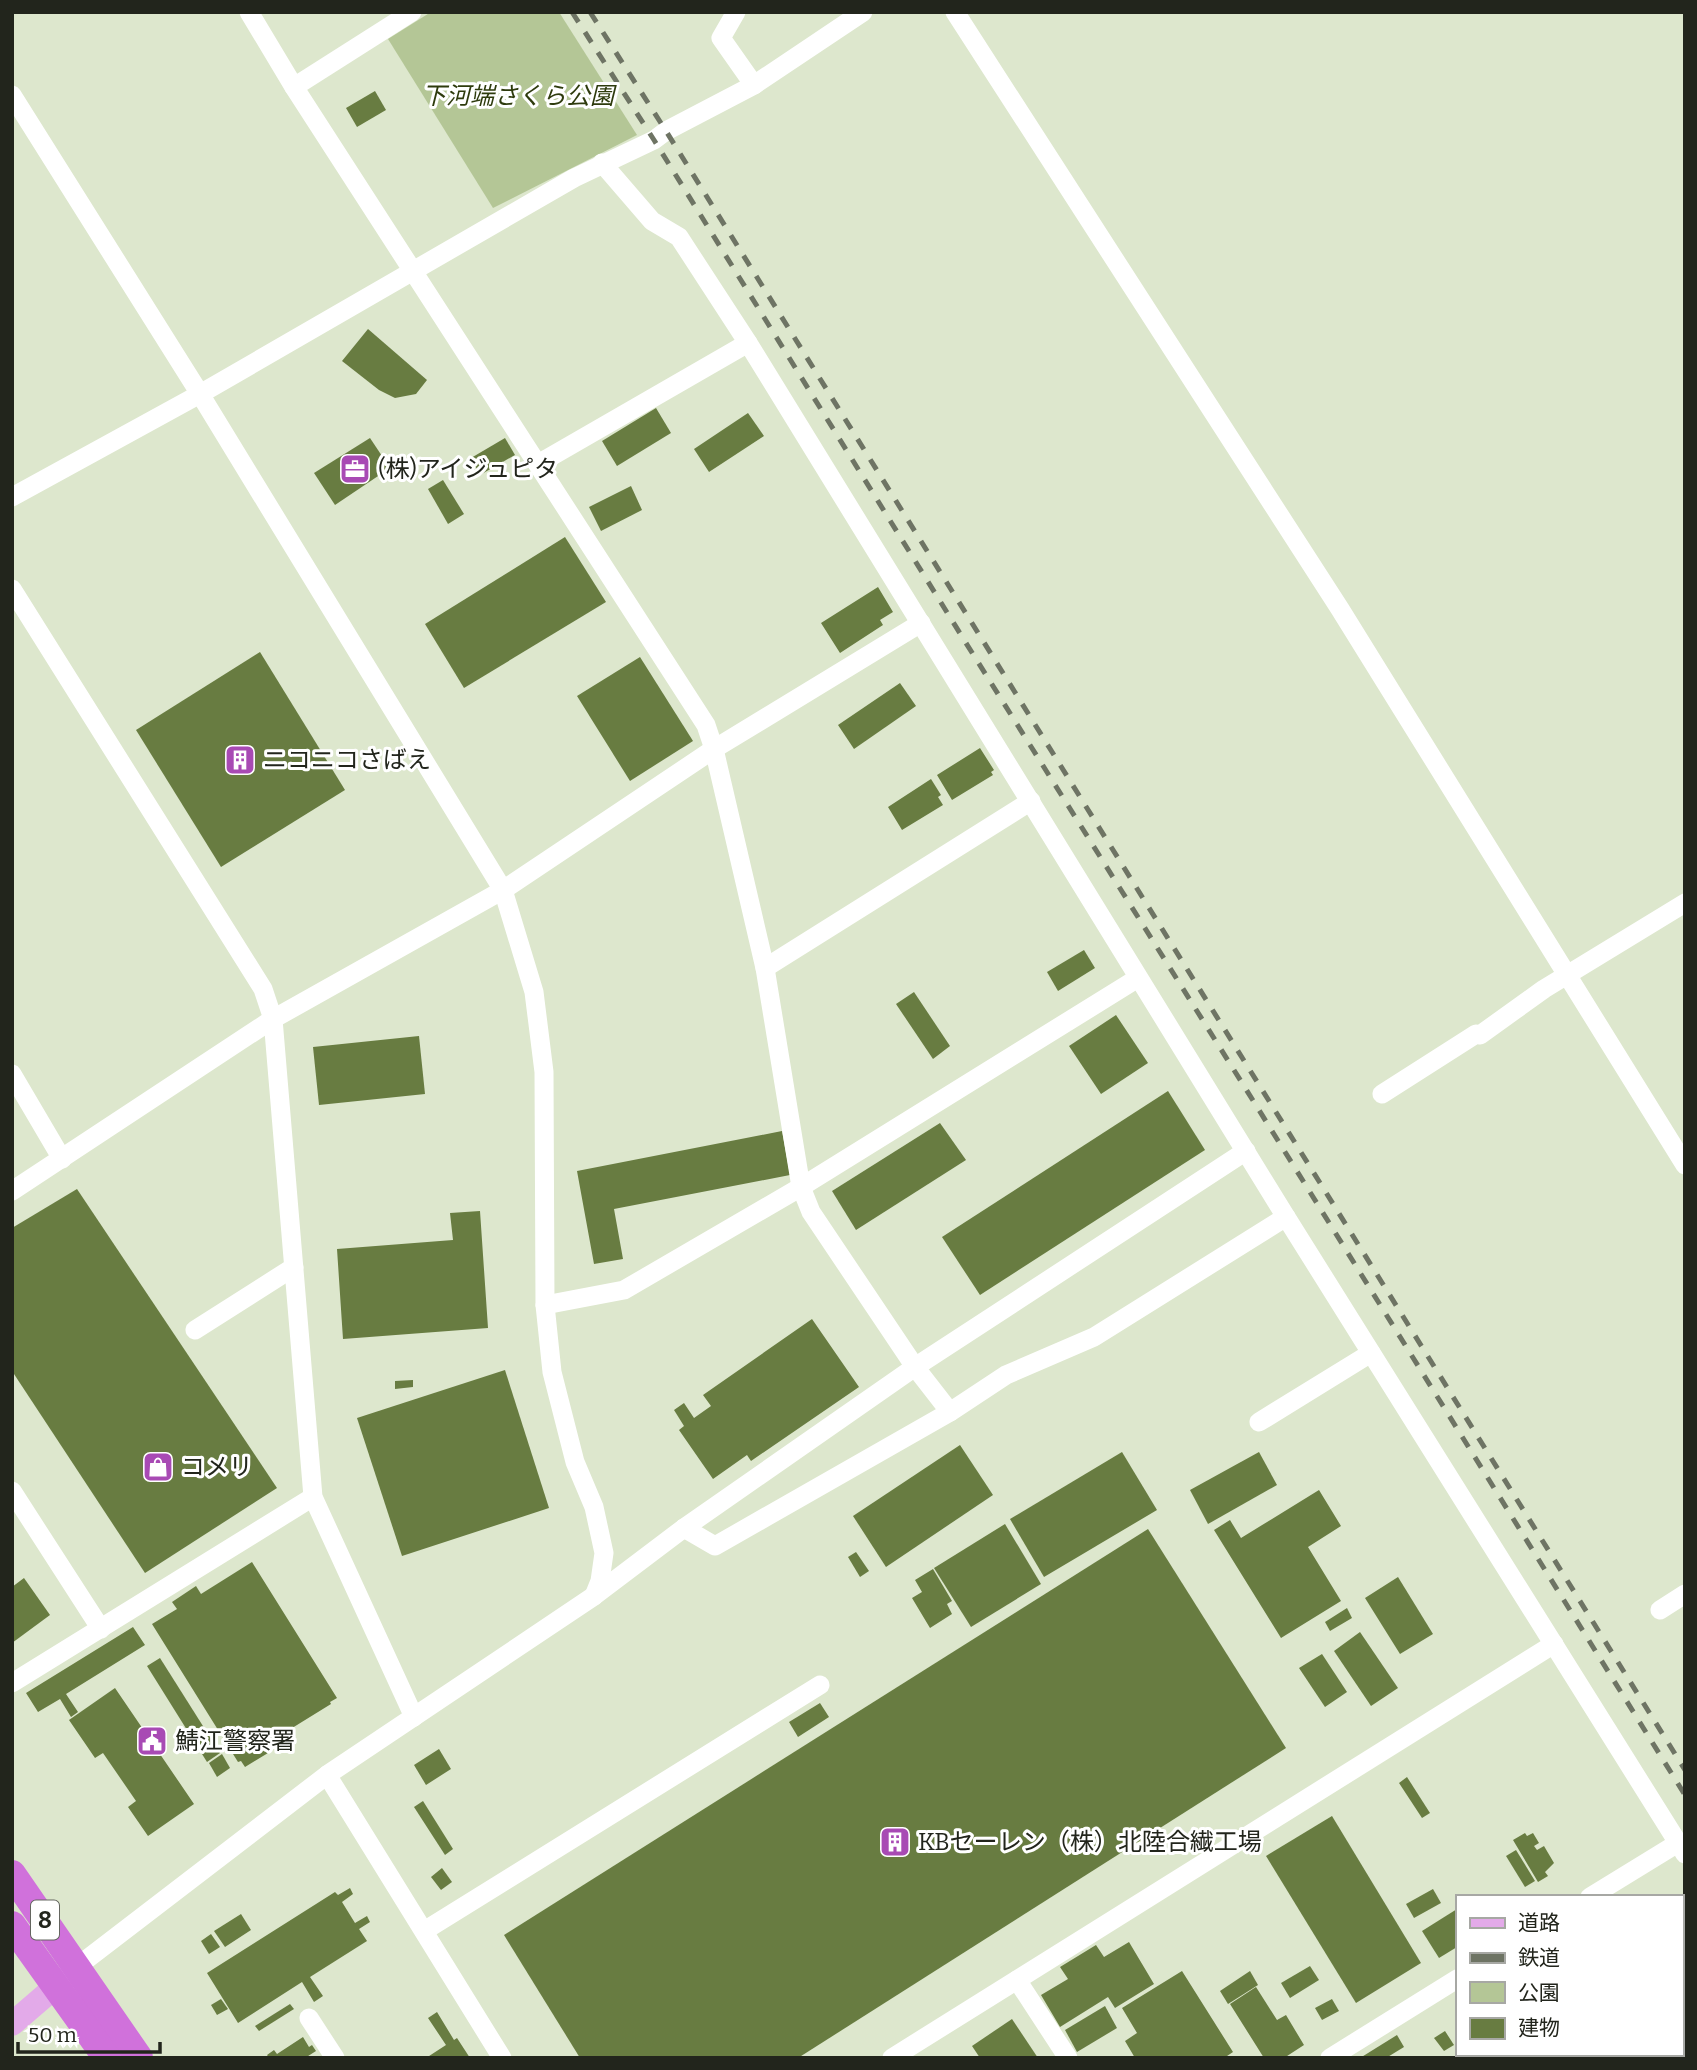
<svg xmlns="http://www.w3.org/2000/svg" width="1697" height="2070" viewBox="0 0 1697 2070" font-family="Bitter,'Noto Sans JP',serif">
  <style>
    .green { fill: #b4c696 }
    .building { fill: #687c41 }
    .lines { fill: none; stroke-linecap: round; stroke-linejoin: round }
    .minor { stroke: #fff; stroke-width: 19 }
    .major { stroke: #e3aae9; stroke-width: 24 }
    .highway { stroke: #d071db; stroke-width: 28 }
    .rail { stroke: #6e7464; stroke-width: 5; stroke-dasharray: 12 12; stroke-linecap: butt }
    .labels { text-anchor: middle; stroke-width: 6; stroke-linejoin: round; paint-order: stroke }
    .shield { fill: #fff; stroke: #646660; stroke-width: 2 }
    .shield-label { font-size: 23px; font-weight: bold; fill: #22251c }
    .park-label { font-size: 24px; font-style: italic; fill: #2e3b0d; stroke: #fff }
    .poi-label { font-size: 24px; fill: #22251c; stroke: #fff; text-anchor: start }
  </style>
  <rect width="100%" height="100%" fill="#dde7cd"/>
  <polygon class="green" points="431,12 559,12 637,135 493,208 388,39"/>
  <g class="building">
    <polygon points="375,91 386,110 357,127 346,108"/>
    <polygon points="368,329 427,380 416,394 395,398 379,390 342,361"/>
    <polygon points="656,408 671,433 617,466 602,441"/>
    <polygon points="748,413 764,436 709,472 694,449"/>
    <polygon points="370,438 390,468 335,505 314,473"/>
    <polygon points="505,438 515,455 480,475 471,458"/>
    <polygon points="443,480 464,514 448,524 428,489"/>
    <polygon points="631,486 642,510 601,531 589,507"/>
    <polygon points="565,537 606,602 464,688 425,624"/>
    <polygon points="878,587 893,612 880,620 883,625 840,653 821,623"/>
    <polygon points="260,652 345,790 221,867 136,730"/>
    <polygon points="640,657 693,741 630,781 577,696"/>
    <polygon points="900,683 916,706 854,749 838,725"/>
    <polygon points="980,748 994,770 991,772 993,775 952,800 937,775"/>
    <polygon points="931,779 941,795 938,797 943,805 902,830 888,807"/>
    <polygon points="1084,950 1095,968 1058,991 1047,972"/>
    <polygon points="914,992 950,1046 933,1059 896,1004"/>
    <polygon points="1116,1015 1148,1063 1101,1094 1069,1046"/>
    <polygon points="419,1036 425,1094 319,1105 313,1047"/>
    <polygon points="1168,1091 1205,1150 980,1295 942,1237"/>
    <polygon points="940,1123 966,1160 856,1230 832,1191"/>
    <polygon points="782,1131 790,1175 614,1209 623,1259 594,1264 577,1171"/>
    <polygon points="77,1189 277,1488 145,1573 12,1371 12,1228"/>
    <polygon points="480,1211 488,1328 343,1339 337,1249 453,1240 450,1213"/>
    <polygon points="812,1319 859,1387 751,1461 747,1455 713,1479 679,1430 684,1426 674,1410 684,1403 694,1418 711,1406 703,1395"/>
    <polygon points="505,1370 549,1508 402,1556 357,1418"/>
    <polygon points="413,1380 413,1387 395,1389 395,1381"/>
    <polygon points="960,1445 993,1495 886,1567 853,1516"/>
    <polygon points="1122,1452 1157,1510 1044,1577 1010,1519"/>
    <polygon points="1259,1452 1277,1485 1208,1524 1190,1490"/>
    <polygon points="1319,1490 1341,1526 1308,1547 1341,1601 1281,1638 1214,1530 1230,1520 1241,1538"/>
    <polygon points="1005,1524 1041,1584 971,1627 934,1568"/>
    <polygon points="1148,1529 1286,1748 798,2058 580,2058 504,1935"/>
    <polygon points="856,1552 869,1571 860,1577 848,1557"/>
    <polygon points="252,1562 337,1698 330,1702 331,1704 263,1746 268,1753 245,1767 241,1761 238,1762 152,1624 177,1609 172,1602 196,1586 201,1594"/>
    <polygon points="933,1569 952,1601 947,1604 952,1614 930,1628 912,1598 922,1592 915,1580"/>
    <polygon points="1398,1577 1433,1634 1400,1654 1365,1598"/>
    <polygon points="24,1578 50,1615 12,1643 12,1587"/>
    <polygon points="1347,1608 1352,1618 1330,1631 1325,1622"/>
    <polygon points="133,1627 145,1645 66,1694 78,1712 71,1717 60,1699 38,1712 26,1693"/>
    <polygon points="1360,1632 1398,1688 1371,1706 1334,1651"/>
    <polygon points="1322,1654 1347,1692 1325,1707 1299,1668"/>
    <polygon points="160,1658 220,1753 207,1762 147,1666"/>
    <polygon points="115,1688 194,1804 148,1836 128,1807 136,1801 103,1753 95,1758 69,1720"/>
    <polygon points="820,1703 829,1717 798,1737 789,1722"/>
    <polygon points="439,1749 451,1769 426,1785 414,1765"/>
    <polygon points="222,1754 230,1768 217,1777 209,1763"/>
    <polygon points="1407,1777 1430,1813 1422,1818 1399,1783"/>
    <polygon points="423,1801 453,1849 445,1855 414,1807"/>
    <polygon points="1332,1816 1421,1963 1356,2003 1266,1856"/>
    <polygon points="1525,1833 1527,1836 1533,1833 1539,1843 1534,1846 1537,1850 1544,1846 1554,1863 1545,1872 1548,1876 1538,1882 1513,1840"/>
    <polygon points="1516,1850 1535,1881 1525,1887 1506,1856"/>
    <polygon points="442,1868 452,1882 441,1890 431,1877"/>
    <polygon points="350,1888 353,1894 342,1902 355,1923 367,1916 370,1922 359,1929 367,1941 310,1977 323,1996 314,2002 302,1982 238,2023 207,1973 335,1892 338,1895"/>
    <polygon points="1433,1889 1441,1903 1414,1918 1406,1904"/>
    <polygon points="1457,1909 1457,1947 1439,1958 1422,1931"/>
    <polygon points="241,1914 251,1930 225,1947 214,1931"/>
    <polygon points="211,1934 220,1947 209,1954 201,1941"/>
    <polygon points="1129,1942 1154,1984 1115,2008 1108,1997 1060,2027 1041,1995 1068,1979 1060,1967 1096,1945 1104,1957"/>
    <polygon points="1310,1966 1319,1980 1290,1998 1281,1983"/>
    <polygon points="1182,1971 1233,2052 1224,2058 1135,2058 1125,2041 1137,2033 1122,2008"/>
    <polygon points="1250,1971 1258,1985 1228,2004 1220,1991"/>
    <polygon points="1256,1987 1277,2020 1286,2015 1304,2045 1284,2058 1264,2058 1230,2004"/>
    <polygon points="221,1999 228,2009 217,2015 211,2005"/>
    <polygon points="1332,1999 1339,2011 1322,2020 1315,2008"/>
    <polygon points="290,2004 294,2009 259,2031 255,2026"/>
    <polygon points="1105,2006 1117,2028 1077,2052 1065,2030"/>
    <polygon points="437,2012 454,2040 457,2038 470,2058 426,2058 446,2045 428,2018"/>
    <polygon points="1012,2019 1038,2058 980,2058 972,2046"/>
    <polygon points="1445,2031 1454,2045 1444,2051 1434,2038"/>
    <polygon points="1397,2035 1404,2047 1386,2058 1360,2058"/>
    <polygon points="303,2037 309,2047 312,2045 316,2051 305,2058 269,2058 267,2055 274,2050 277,2054"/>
  </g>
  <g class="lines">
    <g class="minor">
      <polyline points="249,12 294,87 706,725 714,749 765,968 801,1187 811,1212 915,1367 950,1412"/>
      <polyline points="736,12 721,38 754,85"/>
      <polyline points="955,12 1340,609 1685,1165"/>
      <polyline points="294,87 412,12"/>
      <polyline points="12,95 200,394 503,890 534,992 544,1072 545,1305 552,1372 575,1462 594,1507 604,1553 600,1581 594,1596"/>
      <polyline points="602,163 652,221 679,237 748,343 1286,1217 1685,1854"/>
      <polyline points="538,464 748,343"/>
      <polyline points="12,497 200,394 574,178 654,140 666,131 754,85 863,12"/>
      <polyline points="12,589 263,989 273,1019 313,1497 414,1717"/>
      <polyline points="765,968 1031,801"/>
      <polyline points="12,1074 62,1159"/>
      <polyline points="1382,1094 1476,1034 1480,1035 1544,989 1685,903"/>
      <polyline points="12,1191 273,1019 503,890 714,749 921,623"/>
      <polyline points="545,1305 624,1290 801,1187 1138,978"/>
      <polyline points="195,1330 294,1267"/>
      <polyline points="1259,1422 1371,1353"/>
      <polyline points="12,1491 101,1629"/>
      <polyline points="684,1528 715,1546 950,1412 1006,1375 1094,1337 1286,1217"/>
      <polyline points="1660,1610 1685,1594"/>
      <polyline points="12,1683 313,1497"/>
      <polyline points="327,1775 502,2058"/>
      <polyline points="1590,1897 1678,1843"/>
      <polyline points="424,1931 820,1685"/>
      <polyline points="78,1966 327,1775 594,1596 684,1528 915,1367 1246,1151"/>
      <polyline points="1017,1980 1068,2058"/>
      <polyline points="309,2018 335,2058"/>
      <polyline points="892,2058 1554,1644"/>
      <polyline points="1330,2058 1457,1979"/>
    </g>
    <polyline class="major" points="12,2024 70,1974"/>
    <g class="highway">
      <polyline points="12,1874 139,2058"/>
      <polyline points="12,1925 107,2058"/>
    </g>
    <g class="rail">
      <polyline points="572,12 654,140 966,643 1244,1086 1685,1795"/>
      <polyline points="590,12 666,131 1685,1770"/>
    </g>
  </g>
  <defs>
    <g id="office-square" transform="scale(1.575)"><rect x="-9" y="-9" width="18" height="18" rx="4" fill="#a84ab4" stroke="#fff"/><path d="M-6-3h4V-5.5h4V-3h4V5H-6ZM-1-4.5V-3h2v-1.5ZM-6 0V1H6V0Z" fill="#fff"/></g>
    <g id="building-square" transform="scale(1.575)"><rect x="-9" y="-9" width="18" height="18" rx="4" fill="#a84ab4" stroke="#fff"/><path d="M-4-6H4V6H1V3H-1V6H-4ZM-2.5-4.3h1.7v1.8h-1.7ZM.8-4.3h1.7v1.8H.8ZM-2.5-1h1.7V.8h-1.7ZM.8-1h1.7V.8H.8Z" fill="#fff"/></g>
    <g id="shop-square" transform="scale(1.575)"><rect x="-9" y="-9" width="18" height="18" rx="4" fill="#a84ab4" stroke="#fff"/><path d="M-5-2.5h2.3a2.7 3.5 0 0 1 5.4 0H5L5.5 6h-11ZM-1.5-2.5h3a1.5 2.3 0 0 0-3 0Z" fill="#fff"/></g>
    <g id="civic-square" transform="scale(1.575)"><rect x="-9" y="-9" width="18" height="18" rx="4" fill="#a84ab4" stroke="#fff"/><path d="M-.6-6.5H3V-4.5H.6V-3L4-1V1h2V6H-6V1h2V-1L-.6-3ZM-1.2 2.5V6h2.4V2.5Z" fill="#fff"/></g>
  </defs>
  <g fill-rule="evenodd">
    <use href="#office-square" x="355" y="469"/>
    <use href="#building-square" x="240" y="760"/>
    <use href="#shop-square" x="158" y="1467"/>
    <use href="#civic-square" x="152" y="1741"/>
    <use href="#building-square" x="895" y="1842"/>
  </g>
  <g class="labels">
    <rect class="shield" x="31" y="1900.5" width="28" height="39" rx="5"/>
    <g class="shield-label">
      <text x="45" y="1928">8</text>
    </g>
    <g class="park-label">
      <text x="518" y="104">下河端さくら公園</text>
    </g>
    <g class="poi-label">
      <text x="378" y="477">(株)アイジュピタ</text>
      <text x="263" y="768">ニコニコさばえ</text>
      <text x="181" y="1475">コメリ</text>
      <text x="175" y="1749">鯖江警察署</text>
      <text x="918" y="1850">KBセーレン（株）北陸合繊工場</text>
    </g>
  </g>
  <rect width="1697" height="2070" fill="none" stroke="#22251c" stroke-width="28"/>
  <rect x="1456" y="1895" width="228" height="161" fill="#ffffff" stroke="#a7a8a4" stroke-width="2"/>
  <rect x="1470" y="1918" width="35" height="10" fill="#e3aae9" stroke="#a7a8a4" stroke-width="2"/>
  <text x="1518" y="1930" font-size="21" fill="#22251c">道路</text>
  <rect x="1470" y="1953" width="35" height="10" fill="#6e7464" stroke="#a7a8a4" stroke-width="2"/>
  <text x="1518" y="1965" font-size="21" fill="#22251c">鉄道</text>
  <rect x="1470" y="1982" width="35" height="21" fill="#b4c696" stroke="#a7a8a4" stroke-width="2"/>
  <text x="1518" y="2000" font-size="21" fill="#22251c">公園</text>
  <rect x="1470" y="2018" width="35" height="21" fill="#687c41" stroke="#a7a8a4" stroke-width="2"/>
  <text x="1518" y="2035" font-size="21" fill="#22251c">建物</text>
  <path d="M18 2042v10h142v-10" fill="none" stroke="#22251c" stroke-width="3.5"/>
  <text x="28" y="2042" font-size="21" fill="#22251c" stroke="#ffffff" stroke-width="5" paint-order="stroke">50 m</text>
</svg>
